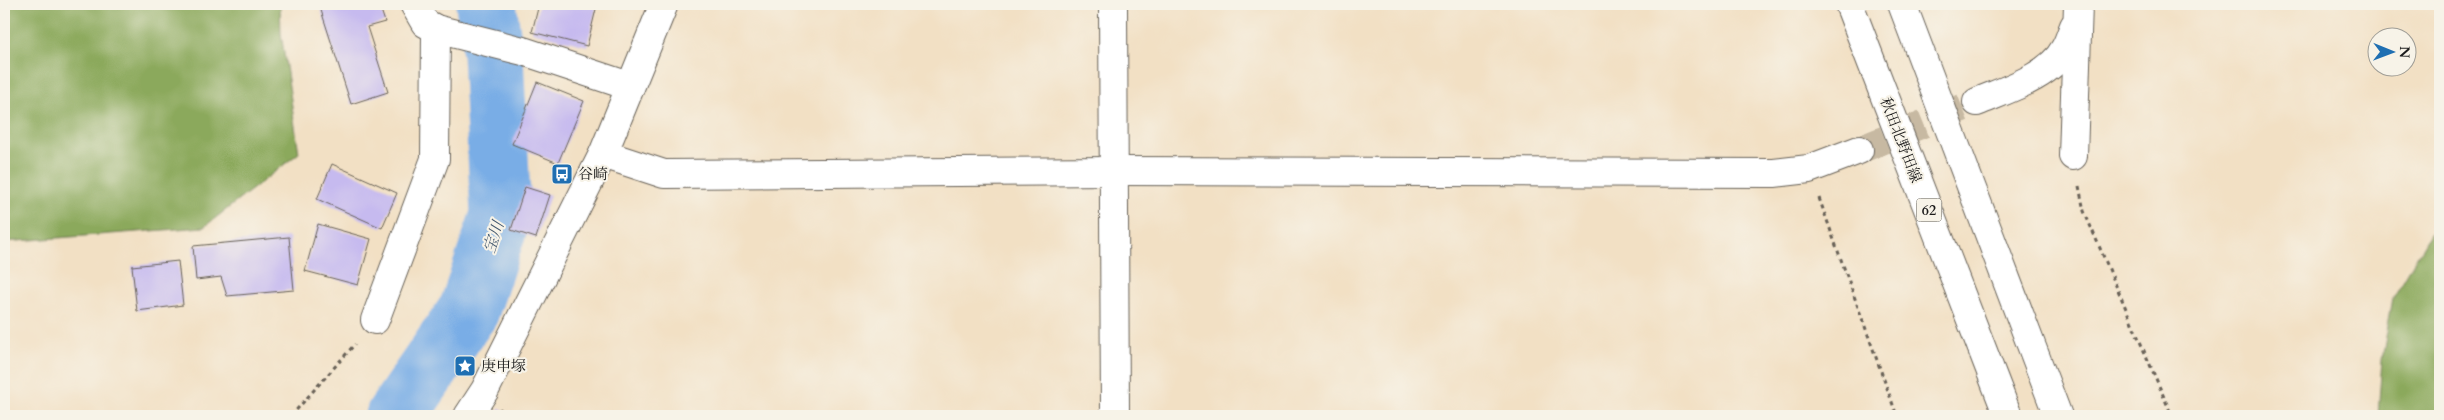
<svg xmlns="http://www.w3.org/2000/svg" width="2444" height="420" viewBox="0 0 2444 420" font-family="Cardo,'Noto Serif JP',serif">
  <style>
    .forest { fill: #8ba95c; stroke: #54623c }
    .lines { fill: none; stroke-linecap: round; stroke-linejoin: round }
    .river { stroke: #79ade6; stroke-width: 61 }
    .building { fill: #c6baef }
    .minor-tunnel { stroke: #c7b9a2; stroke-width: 28; stroke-dasharray: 28 14; stroke-linecap: butt }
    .minor-casing { stroke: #676157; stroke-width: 30 }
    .major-casing { stroke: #676157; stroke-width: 30 }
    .path { stroke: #676157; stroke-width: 3; stroke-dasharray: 4 4; stroke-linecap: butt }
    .minor { stroke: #fff; stroke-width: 28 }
    .major { stroke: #fff; stroke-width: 28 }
    .labels { text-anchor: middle; stroke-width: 4; stroke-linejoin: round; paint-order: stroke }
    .shield { fill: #f7f3e8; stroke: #5e5c59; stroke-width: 1 }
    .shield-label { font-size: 14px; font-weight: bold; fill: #1c1c1c }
    .street-label { font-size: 15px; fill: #1c1c1c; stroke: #f7f3e8 }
    .poi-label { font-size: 15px; fill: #1c1c1c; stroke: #f7f3e8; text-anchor: start }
    .water-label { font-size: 16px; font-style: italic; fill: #41566d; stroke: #f7f3e8 }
  </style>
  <rect width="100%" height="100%" fill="#f7f3e8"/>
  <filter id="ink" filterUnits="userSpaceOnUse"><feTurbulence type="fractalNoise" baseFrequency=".02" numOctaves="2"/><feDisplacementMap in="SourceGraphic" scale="10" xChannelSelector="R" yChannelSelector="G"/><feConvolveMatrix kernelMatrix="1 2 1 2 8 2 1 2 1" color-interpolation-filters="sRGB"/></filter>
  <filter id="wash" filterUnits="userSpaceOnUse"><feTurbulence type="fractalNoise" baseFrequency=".0096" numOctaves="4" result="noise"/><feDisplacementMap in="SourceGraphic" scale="20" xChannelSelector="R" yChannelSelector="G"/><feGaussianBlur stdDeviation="1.12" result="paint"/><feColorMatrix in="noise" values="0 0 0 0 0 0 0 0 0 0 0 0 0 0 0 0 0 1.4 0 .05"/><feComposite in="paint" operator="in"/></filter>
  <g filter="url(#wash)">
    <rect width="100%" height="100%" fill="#f2e0c4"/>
    <g class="forest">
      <polygon points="4,4 280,4 281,33 299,153 204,227 4,242"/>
      <polygon points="2440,217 2440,416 2378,416 2382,359 2393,298"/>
    </g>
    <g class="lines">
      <polyline class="river" points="396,416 469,310 501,215 493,55 486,4"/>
    </g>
    <g id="blocks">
      <g class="building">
        <polygon points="319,4 379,4 385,22 367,27 388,92 351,104"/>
        <polygon points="539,4 597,5 587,46 532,32"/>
        <polygon points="537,82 584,101 558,163 512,144"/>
        <polygon points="332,164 397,193 382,228 317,199"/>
        <polygon points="525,187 550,195 536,238 511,230"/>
        <polygon points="318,224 371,239 358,285 305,271"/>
        <polygon points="289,237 294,290 227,296 221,277 196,280 193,246"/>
        <polygon points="178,261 183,305 137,311 132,266"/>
        <polygon points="500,408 513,416 495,416"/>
      </g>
    </g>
  </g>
  <g filter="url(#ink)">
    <use href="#blocks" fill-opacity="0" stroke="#676157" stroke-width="1"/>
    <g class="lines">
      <polyline class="minor-tunnel" points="1859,150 1977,102"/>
      <g class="minor-casing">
        <g id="minor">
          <polyline points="414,4 425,23 436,29 523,51 629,86"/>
          <polyline points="1113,4 1115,416"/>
          <path d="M1977,102C2005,90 2050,77 2065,48C2069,41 2071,33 2074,26"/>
          <polyline points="603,154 664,174 1114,171 1774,173 1809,169 1859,150"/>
          <polyline points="2073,156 2078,4"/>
          <polyline points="375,320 435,159 436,29"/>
          <polyline points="468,416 485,390 603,154 664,4"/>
        </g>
      </g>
      <g class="major-casing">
        <g id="major">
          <polyline points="1849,4 2008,416"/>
          <polyline points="1902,4 2058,416"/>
        </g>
      </g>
      <g class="path">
        <polyline points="2079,186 2084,211 2172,416"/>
        <polyline points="1819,198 1897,416"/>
        <polyline points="291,416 355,344"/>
      </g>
      <use href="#minor" class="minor"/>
      <use href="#major" class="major"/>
    </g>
  </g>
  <defs>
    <g id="bus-square" transform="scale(1.125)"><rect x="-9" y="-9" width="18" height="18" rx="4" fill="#1f6fb2" stroke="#f7f3e8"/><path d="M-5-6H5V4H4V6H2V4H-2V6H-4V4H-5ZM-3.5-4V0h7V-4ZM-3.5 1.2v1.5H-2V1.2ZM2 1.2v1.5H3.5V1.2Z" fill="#fff"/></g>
    <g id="sight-square" transform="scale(1.125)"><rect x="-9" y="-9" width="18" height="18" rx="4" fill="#1f6fb2" stroke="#f7f3e8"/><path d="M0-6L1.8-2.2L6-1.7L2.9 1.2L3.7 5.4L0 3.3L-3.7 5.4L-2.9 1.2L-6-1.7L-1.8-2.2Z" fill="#fff"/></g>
  </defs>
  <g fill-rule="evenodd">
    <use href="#bus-square" x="562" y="174"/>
    <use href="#sight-square" x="465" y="366"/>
  </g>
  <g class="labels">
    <rect class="shield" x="1916.5" y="198.5" width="25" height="23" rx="4"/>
    <g class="shield-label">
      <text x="1929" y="215">62</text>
    </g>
    <g class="street-label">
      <text transform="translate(1901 140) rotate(69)" y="5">秋田北野田線</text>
    </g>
    <g class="poi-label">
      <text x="578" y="179">谷崎</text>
      <text x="481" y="371">庚申塚</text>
    </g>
    <g class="water-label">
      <text transform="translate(493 237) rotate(-72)" y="6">宝川</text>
    </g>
  </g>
  <rect width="2444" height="420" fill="none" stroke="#f7f3e8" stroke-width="20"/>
  <g transform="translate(2392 52) rotate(91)"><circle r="24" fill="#f7f3e8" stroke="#9f9d96"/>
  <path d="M0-4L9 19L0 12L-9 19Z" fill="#1f6fb2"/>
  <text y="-8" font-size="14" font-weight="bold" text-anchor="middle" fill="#1c1c1c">N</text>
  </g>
</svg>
